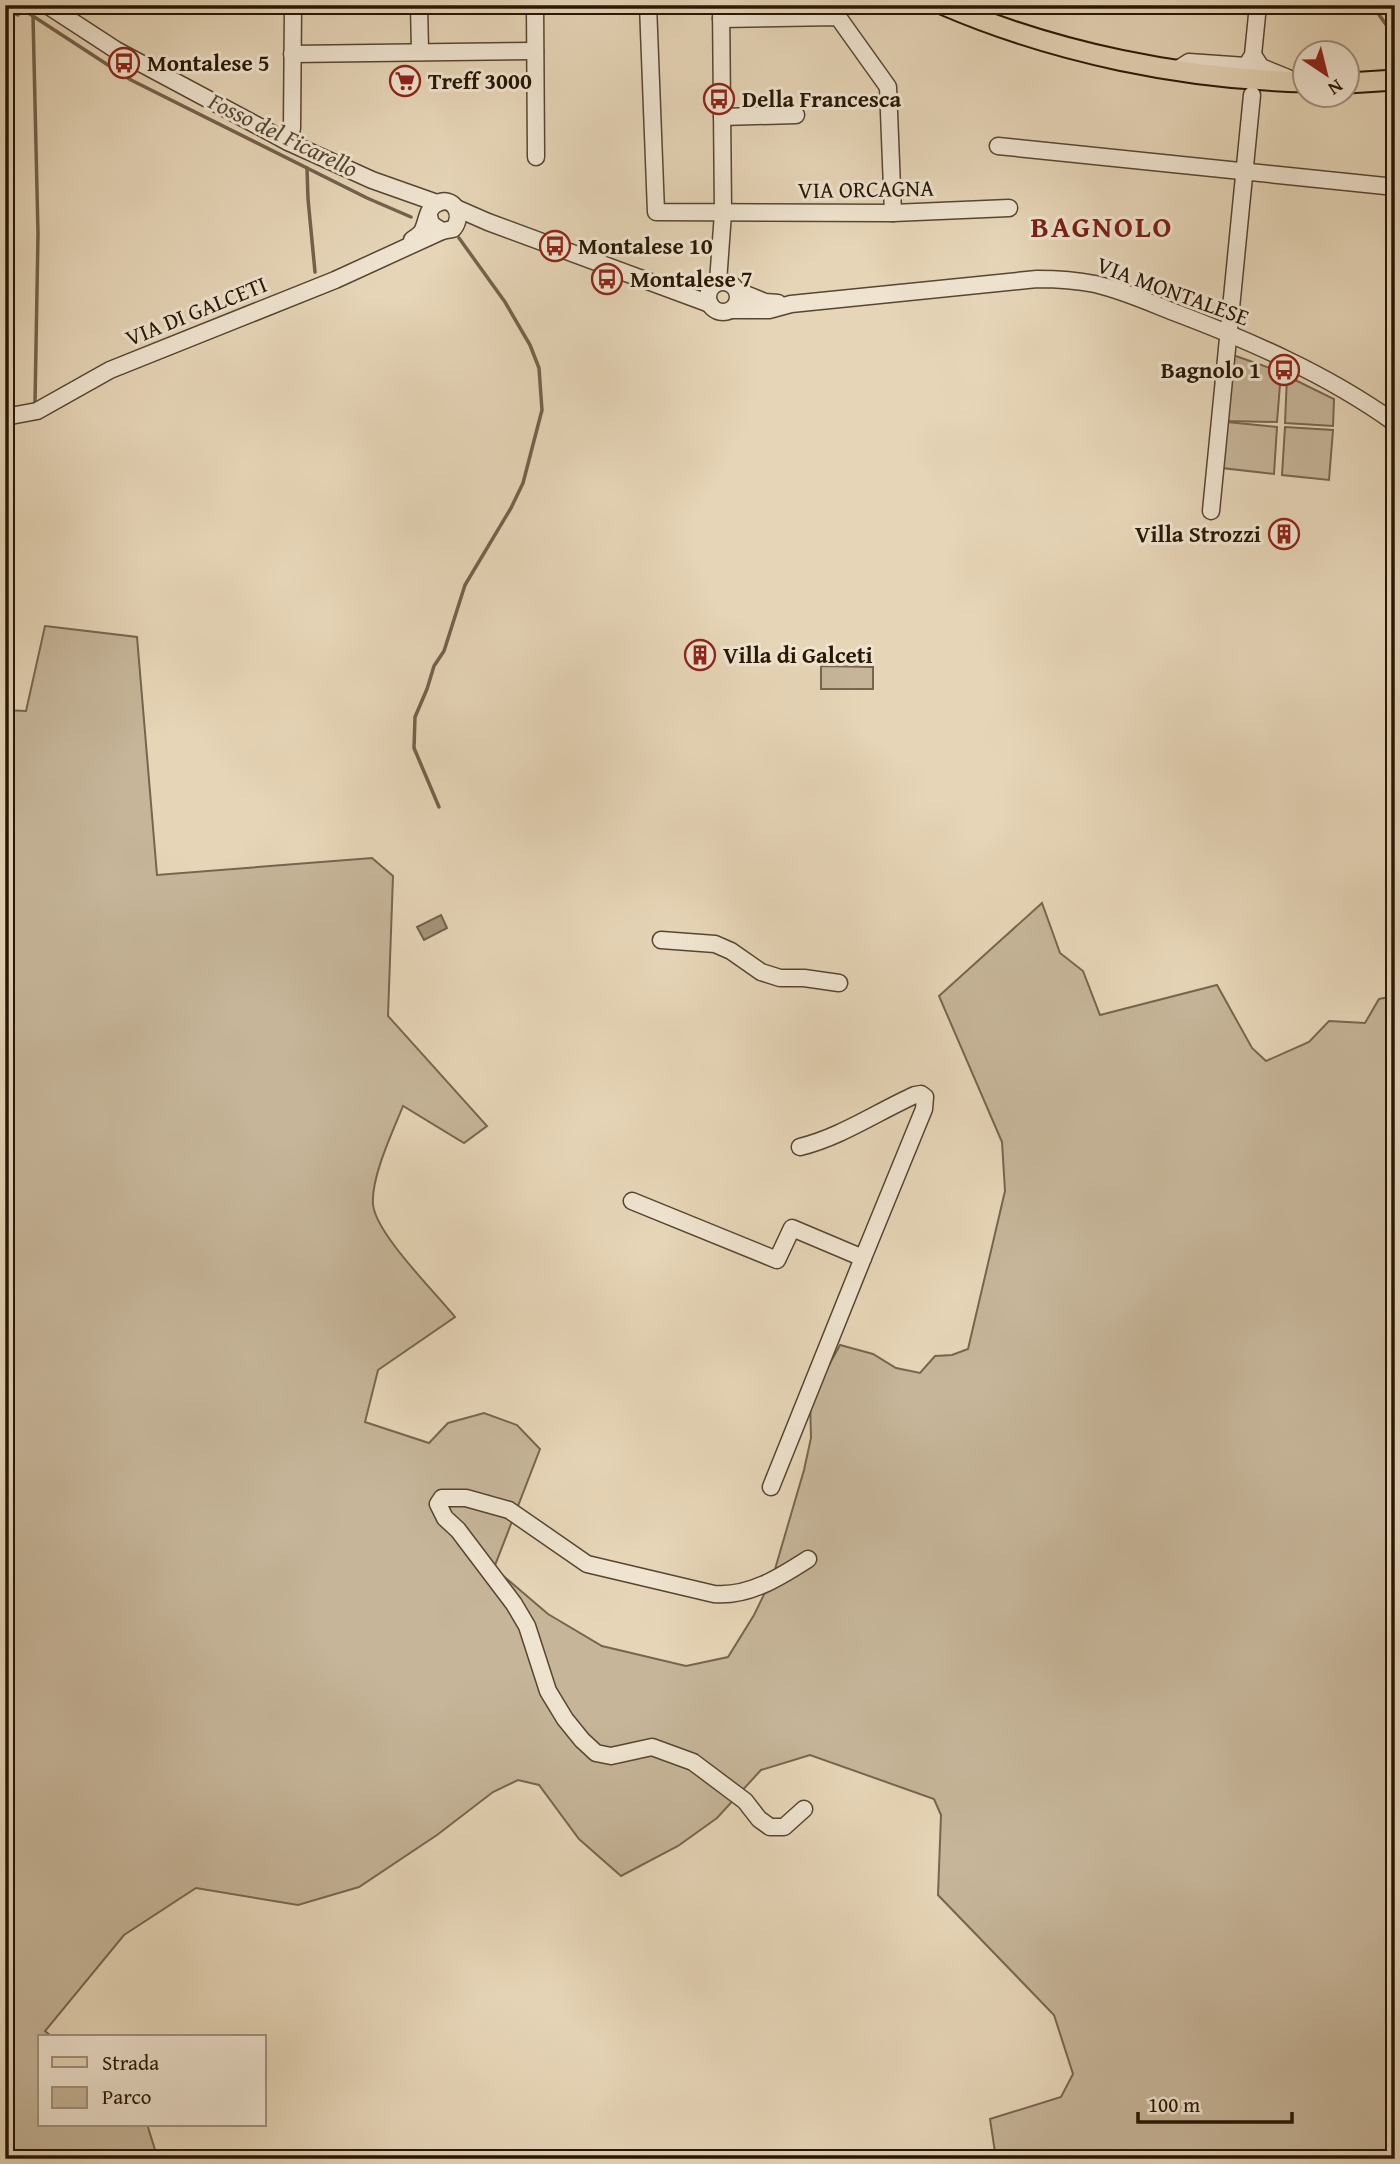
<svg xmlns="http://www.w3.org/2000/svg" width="1400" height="2164" viewBox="0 0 1400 2164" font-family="'Gentium Book Plus',serif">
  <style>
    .green { fill: #c6b599; stroke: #76664e; stroke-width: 2 }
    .water { fill: #a5947a; stroke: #73624b; stroke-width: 2 }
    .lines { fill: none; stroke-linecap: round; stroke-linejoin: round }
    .stream { stroke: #73624b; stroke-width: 3.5 }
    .minor-casing { stroke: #574631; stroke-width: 19 }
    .major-casing { stroke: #271704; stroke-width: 23 }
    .minor { stroke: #efe4d0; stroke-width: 16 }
    .major { stroke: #e6d5b7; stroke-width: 19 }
    .labels { text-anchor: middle; stroke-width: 6; stroke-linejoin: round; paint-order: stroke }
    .poi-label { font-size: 23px; font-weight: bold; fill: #271704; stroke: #efe4d0; text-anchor: start }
    .street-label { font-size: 23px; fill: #271704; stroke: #efe4d0 }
    .water-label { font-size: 24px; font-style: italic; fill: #594933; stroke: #efe4d0 }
    .district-label { font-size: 30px; font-weight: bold; letter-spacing: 2px; fill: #7a1f14; stroke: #efe4d0 }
  </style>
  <rect width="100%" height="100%" fill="#e6d5b7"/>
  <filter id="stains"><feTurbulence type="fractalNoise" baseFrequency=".00286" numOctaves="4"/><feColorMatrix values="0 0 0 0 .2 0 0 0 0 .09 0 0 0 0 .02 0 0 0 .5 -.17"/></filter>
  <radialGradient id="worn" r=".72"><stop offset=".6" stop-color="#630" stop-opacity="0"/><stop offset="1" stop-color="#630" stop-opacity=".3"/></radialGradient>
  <g class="green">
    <polygon points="1233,355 1281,372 1277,422 1226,421"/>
    <polygon points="1287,376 1334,399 1333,426 1285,423"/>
    <polygon points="1227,422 1277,427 1274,474 1222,468"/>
    <polygon points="1285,427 1333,430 1329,480 1282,475"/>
    <path d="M45,626L137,637L157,875L372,858L393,876L388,1016L487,1126L464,1143L403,1106C393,1131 371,1177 373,1204C375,1233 435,1292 455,1317L378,1370L365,1422L429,1443L448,1423L484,1413L517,1425L540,1449L494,1568L548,1614L602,1646L686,1666L728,1657L754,1615L773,1576L804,1470L811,1438L810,1400L840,1345L873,1354L896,1368L920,1373L935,1356L952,1355L968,1349L1005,1191L1002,1142L939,996L1042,903L1060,953L1083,971L1100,1015L1217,985L1252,1048L1266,1061L1309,1042L1329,1021L1365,1023L1379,999L1395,996V2159H996L990,2119L1061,2097L1073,2074L1054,2015L938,1895L941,1815L934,1799L810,1755L761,1770L717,1818L678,1846L621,1876L579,1839L539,1785L518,1780L493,1792L437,1835L359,1887L298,1905L196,1888L124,1935L45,2031L51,2036H40V2124H147L156,2153L178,2159H5V710L26,711Z"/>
    <polygon points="821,666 873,667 873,689 821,689"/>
  </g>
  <polygon class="water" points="441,915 447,928 424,940 417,927"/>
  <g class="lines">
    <g class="stream">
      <polyline points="16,5 131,80 367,198 411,217"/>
      <polyline points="1372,5 1395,37"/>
      <polyline points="5,9 18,15"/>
      <polyline points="33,16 38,234 35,403"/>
      <polyline points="307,168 308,199 315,272"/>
      <polyline points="439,807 414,748 415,717 427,689 434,666 444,651 465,585 511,508 523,483 542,410 539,368 530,345 505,302 459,238"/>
    </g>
    <g class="minor-casing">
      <g id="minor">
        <polyline points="47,5 116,50 288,142 372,180 437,203"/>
        <polyline points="419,5 420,51"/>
        <polyline points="535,5 536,157"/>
        <polyline points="648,5 656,212 893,213 1009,208"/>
        <polyline points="721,19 838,17 888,87 893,213"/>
        <polyline points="292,54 535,51"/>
        <polyline points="1253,55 1261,67 1288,78"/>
        <polyline points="1178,69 1189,62 1246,66 1253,55 1258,5"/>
        <polyline points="722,117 796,115"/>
        <polyline points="288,142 292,128 293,5"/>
        <polyline points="998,146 1395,187"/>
        <polyline points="456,208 488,222 710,304"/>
        <path d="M412,240C415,238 418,236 421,233C427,225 426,209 436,204C453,194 465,215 453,229L442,231L431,224L429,216"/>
        <circle cx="723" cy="297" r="15"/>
        <polyline points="718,282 723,213 721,5"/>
        <polyline points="738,291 765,302 778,303"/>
        <path d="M731,310H769L791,304L1037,279C1057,279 1075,280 1095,284C1121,290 1146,301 1171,311C1248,340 1327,374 1395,423"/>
        <polyline points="5,417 37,411 110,370 335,280 442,231"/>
        <polyline points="1211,511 1252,95"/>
        <polyline points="661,940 715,944 731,951 761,972 780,978 804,978 839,983"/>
        <path d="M632,1201L777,1260L792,1228L863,1258L924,1109L925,1097L921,1094L915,1095C877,1112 841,1137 800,1147"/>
        <polyline points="771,1487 863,1258"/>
        <path d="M804,1809L784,1827H770L759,1819L745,1801L693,1762L652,1747L611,1756L596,1753L582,1740L565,1719L548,1691L527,1626L514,1604L458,1530L445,1518L438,1504L442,1498H466L509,1510L587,1564L714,1594C749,1597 780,1577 808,1559"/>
      </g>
    </g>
    <g class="major-casing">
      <g id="major">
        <path d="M944,5C1056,53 1183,79 1306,82"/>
        <polyline points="1348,83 1395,80"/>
      </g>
    </g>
    <use href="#minor" class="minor"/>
    <use href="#major" class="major"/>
  </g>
  <defs>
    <g id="bus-ring" transform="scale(1.575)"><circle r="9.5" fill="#efe4d0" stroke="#8f2418" stroke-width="1.5"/><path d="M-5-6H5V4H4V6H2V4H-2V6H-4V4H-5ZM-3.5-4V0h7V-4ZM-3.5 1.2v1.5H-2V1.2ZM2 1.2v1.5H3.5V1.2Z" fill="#8f2418"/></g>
    <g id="supermarket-ring" transform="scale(1.575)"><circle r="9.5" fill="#efe4d0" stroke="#8f2418" stroke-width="1.5"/><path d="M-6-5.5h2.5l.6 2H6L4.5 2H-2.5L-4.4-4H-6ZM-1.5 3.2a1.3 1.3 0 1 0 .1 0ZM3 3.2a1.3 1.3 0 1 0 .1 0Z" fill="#8f2418"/></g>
    <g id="building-ring" transform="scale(1.575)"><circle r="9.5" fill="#efe4d0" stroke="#8f2418" stroke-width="1.5"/><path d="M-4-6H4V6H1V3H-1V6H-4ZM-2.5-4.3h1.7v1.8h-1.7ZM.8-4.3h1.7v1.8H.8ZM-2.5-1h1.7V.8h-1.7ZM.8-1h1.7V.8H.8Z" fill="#8f2418"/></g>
  </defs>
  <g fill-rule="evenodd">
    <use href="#bus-ring" x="124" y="63"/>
    <use href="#supermarket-ring" x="405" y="81"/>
    <use href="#bus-ring" x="719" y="99"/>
    <use href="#bus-ring" x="555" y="246"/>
    <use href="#bus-ring" x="607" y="279"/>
    <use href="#bus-ring" x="1284" y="370"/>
    <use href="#building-ring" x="1284" y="534"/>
    <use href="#building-ring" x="700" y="655"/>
  </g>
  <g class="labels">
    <g class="poi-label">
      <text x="147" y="71">Montalese 5</text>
      <text x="428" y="89">Treff 3000</text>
      <text x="742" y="107">Della Francesca</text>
      <text x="578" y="254">Montalese 10</text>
      <text x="630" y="287">Montalese 7</text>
      <text x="1261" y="378" text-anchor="end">Bagnolo 1</text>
      <text x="1261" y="542" text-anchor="end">Villa Strozzi</text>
      <text x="723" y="663">Villa di Galceti</text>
    </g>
    <g class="street-label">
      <text transform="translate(866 189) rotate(-1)" y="8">VIA ORCAGNA</text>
      <text transform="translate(1173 291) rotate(20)" y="8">VIA MONTALESE</text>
      <text transform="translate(196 311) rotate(-22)" y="8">VIA DI GALCETI</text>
    </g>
    <g class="water-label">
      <text transform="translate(283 135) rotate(26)" y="8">Fosso del Ficarello</text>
    </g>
    <g class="district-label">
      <text x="1102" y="237">BAGNOLO</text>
    </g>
  </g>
  <rect width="1400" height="2164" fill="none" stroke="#e6d5b7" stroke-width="28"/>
  <rect x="7" y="7" width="1386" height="2150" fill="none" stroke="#271704" stroke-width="3.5"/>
  <rect x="14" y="14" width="1372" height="2136" fill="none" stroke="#271704" stroke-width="2"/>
  <rect x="38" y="2035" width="228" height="91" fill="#efe4d0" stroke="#9f927e" stroke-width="2"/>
  <rect x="52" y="2057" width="35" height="10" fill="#e6d5b7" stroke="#9f927e" stroke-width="2"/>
  <text x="102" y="2070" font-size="21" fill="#271704">Strada</text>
  <rect x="52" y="2087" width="35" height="21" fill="#c6b599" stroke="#9f927e" stroke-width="2"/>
  <text x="102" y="2104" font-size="21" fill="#271704">Parco</text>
  <g transform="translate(1326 74) rotate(145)"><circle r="33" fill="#efe4d0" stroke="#9f927e" stroke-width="2"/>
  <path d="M0-5L12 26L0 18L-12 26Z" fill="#8f2418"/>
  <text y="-10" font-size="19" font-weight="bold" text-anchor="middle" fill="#271704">N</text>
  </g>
  <path d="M1138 2112v10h154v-10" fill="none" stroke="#271704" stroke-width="3.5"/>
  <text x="1148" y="2112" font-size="21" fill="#271704" stroke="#efe4d0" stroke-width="5" paint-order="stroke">100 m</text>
  <rect width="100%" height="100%" filter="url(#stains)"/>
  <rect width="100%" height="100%" fill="url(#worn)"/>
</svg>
